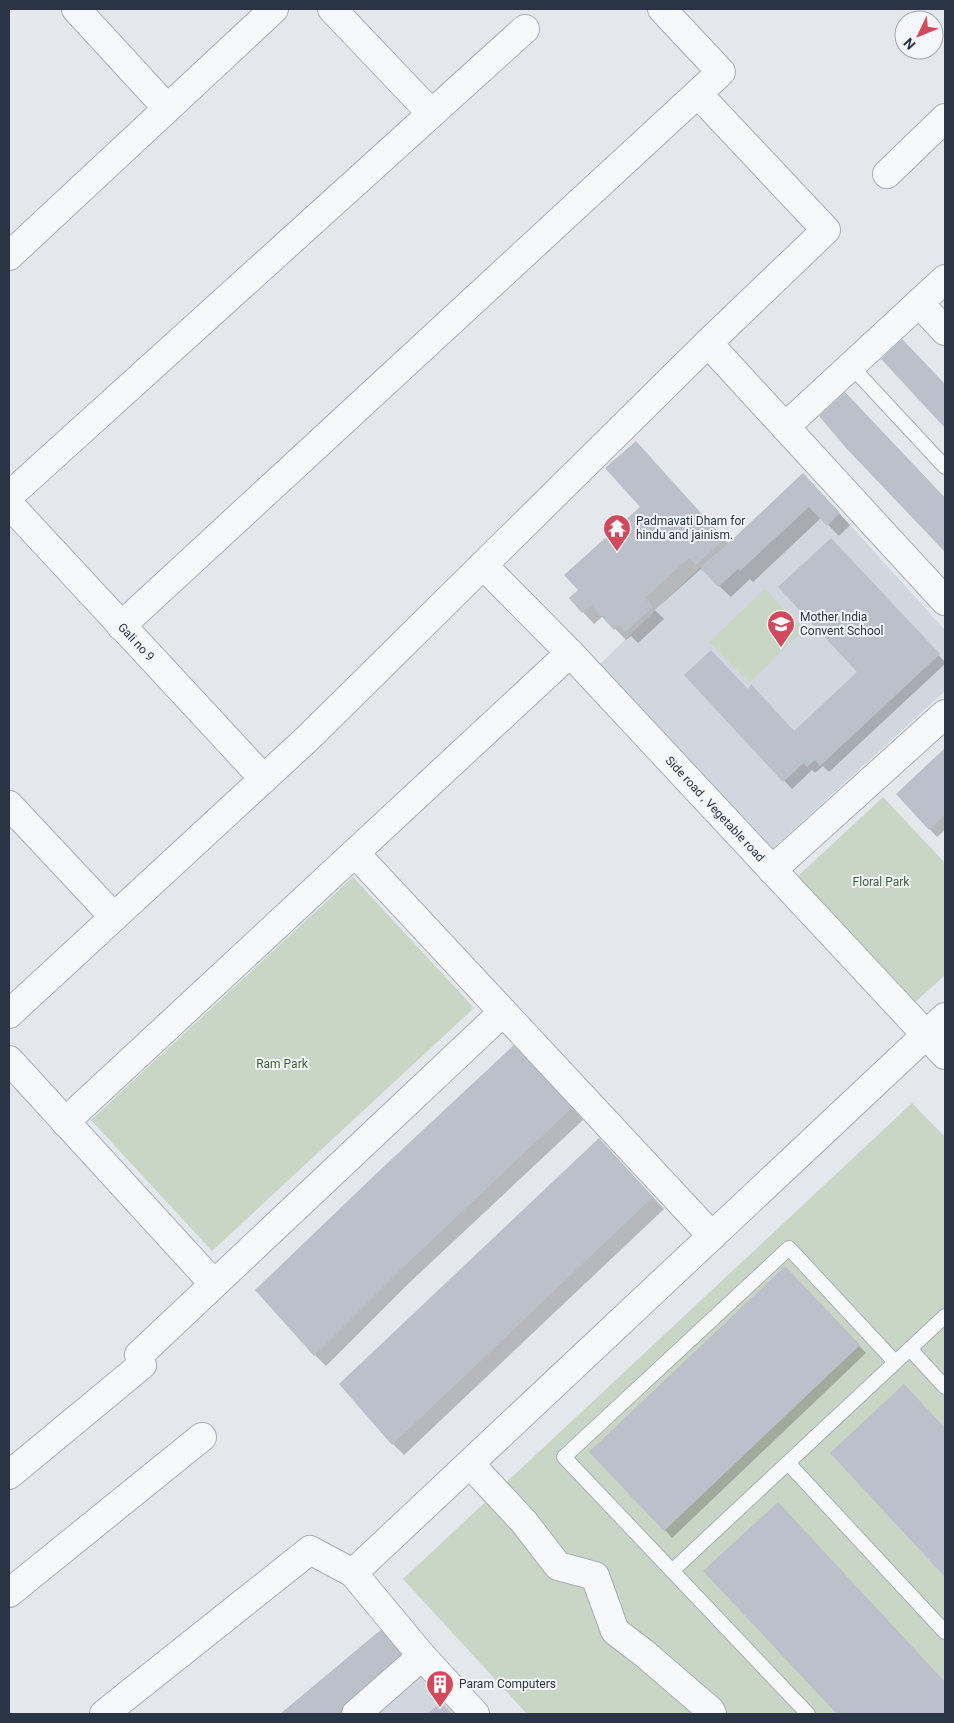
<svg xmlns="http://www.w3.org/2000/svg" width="954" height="1723" viewBox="0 0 954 1723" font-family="Roboto,sans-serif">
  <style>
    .built { fill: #d2d6de }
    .green { fill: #c9d6c5 }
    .shadow { fill: #0003 }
    .building { fill: #bbc0ca }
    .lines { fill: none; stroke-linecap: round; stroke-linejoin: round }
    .lane-casing { stroke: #a9aeb7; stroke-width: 16 }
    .street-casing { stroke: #a9aeb7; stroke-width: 30 }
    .lane { stroke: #f7f8fa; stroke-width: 14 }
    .street { stroke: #f7f8fa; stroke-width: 28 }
    .labels { text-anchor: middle; stroke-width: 4; stroke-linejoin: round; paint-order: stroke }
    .poi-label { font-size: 12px; fill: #2b3445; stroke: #f4f6f9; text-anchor: start }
    .street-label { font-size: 12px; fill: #2b3445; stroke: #f4f6f9 }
    .park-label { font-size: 12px; fill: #3f6138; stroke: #f4f6f9 }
  </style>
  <rect width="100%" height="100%" fill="#e4e7ec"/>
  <g class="built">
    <polygon points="803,473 945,630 945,691 770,851 598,666 700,567 732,540"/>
    <polygon points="392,1621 477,1714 281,1714 339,1666"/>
  </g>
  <g class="green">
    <polygon points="765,589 804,630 749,683 709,642"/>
    <polygon points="883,797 945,863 945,975 913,1004 796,878"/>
    <polygon points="353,877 474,1008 212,1251 91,1120"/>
    <polygon points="912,1103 945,1137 945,1714 527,1714 403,1579"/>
  </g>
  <g class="shadow">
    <polygon points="853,401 945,498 945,550 847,447"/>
    <polygon points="647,454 729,544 814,486 850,525 839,536 821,518 753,582 750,579 731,597 701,569 655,610 664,619 638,643 631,636 626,640 603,616 594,624 570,598 579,590 642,507"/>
    <polygon points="838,547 945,662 945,664 829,772 823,766 815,773 812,770 792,789 685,675 749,691 795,732 859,672"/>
    <polygon points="945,749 945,830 937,837 897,794"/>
    <polygon points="526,1057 583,1120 407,1285 326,1366 315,1355"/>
    <polygon points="610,1151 664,1209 404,1455 393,1444"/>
    <polygon points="792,1275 866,1353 672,1538 665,1530"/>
    <polygon points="912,1393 945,1429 945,1575 832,1453"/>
    <polygon points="785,1511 945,1683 945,1714 838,1714 705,1572"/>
    <polygon points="367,1643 346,1714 282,1714"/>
  </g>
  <g class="building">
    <polygon points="902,339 945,384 945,428 881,359"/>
    <polygon points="845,392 945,498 945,552 846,448 819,416"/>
    <polygon points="636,441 724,539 696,565 689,558 645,598 653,607 625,632 619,625 614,630 591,605 582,613 569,598 578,590 564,575 640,507 605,468"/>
    <polygon points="803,473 840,513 827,526 809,507 740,571 738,569 718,587 700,567 732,540"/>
    <polygon points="831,538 940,654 820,766 815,760 807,767 804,763 783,782 684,675 711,650 748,689 751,684 794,731 857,672 778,587"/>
    <polygon points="945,748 945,815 929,830 896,794"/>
    <polygon points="515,1044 572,1108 396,1274 314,1356 255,1290 379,1171"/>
    <polygon points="599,1138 653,1197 392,1445 339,1384"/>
    <polygon points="785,1266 860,1345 664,1531 589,1452"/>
    <polygon points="904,1384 945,1428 945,1577 830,1453"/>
    <polygon points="778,1502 945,1682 945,1714 837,1714 703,1571"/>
    <polygon points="383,1628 406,1655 349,1705 338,1714 280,1714"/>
    <polygon points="441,1702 452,1714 427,1714"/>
  </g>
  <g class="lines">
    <g class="lane-casing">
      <g id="lane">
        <polyline points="851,366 945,467"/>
        <polyline points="910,1349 945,1387"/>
        <polyline points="788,1463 945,1632"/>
        <polyline points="672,1571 945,1316"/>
        <polyline points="808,1714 564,1457 789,1248 895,1362"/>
      </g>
    </g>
    <g class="street-casing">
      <g id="street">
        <polyline points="76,9 167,108"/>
        <polyline points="332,9 431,113"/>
        <polyline points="887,174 945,118"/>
        <polyline points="9,256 274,9"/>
        <polyline points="919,303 945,331"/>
        <polyline points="708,343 945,601"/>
        <polyline points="785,427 945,279"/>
        <polyline points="9,496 525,29"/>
        <polyline points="9,504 264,779"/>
        <polyline points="483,565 570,653 945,1055"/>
        <polyline points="121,626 721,72 662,9"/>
        <polyline points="9,805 114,917"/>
        <polyline points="355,853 712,1236"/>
        <polyline points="772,870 945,714"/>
        <polyline points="9,1014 309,737 708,343 826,230 698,94"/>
        <polyline points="9,1060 214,1284"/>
        <polyline points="65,1122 570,653"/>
        <polyline points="470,1464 524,1522 558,1566 595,1576 615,1631 645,1654 710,1710 712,1714"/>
        <polyline points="9,1475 142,1365 139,1355 503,1012"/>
        <polyline points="353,1573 945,1017"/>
        <polyline points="9,1593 202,1437"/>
        <polyline points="104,1714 310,1550 353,1573 422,1656 475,1714"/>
        <polyline points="356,1714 422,1656"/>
      </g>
    </g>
    <use href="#lane" class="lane"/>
    <use href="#street" class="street"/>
  </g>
  <defs>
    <g id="temple-pin" transform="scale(1.4375)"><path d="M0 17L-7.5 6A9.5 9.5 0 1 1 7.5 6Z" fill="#d1495b" stroke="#f4f6f9"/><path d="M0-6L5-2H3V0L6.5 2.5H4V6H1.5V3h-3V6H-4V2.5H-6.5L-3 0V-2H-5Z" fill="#fff"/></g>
    <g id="school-pin" transform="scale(1.4375)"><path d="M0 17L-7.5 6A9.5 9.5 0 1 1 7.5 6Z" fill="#d1495b" stroke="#f4f6f9"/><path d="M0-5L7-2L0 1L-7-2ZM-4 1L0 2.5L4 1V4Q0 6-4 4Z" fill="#fff"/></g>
    <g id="building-pin" transform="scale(1.4375)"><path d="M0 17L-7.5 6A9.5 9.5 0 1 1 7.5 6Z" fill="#d1495b" stroke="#f4f6f9"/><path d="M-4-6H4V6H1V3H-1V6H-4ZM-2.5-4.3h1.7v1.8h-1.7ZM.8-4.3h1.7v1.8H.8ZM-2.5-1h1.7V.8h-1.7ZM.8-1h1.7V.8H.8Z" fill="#fff"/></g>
  </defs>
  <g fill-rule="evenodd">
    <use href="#temple-pin" x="617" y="528"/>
    <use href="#school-pin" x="781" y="624"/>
    <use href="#building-pin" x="440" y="1684"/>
  </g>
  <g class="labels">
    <g class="poi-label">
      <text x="636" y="525">Padmavati Dham for<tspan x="636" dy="14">hindu and jainism.</tspan></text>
      <text x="800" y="621">Mother India<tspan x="800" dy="14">Convent School</tspan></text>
      <text x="459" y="1688">Param Computers</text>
    </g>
    <g class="street-label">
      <text transform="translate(136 642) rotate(47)" y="4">Gali no 9</text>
      <text transform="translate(715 809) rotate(47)" y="4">Side road , Vegetable road</text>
    </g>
    <g class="park-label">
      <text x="881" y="886">Floral Park</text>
      <text x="282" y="1068">Ram Park</text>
    </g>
  </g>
  <rect width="954" height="1723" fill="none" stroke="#2b3445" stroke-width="20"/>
  <g transform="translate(919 35) rotate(227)"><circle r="24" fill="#f4f6f9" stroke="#a4a8b1"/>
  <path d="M0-4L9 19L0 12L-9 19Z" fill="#d1495b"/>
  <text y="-8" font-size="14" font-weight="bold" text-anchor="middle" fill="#2b3445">N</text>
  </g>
</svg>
